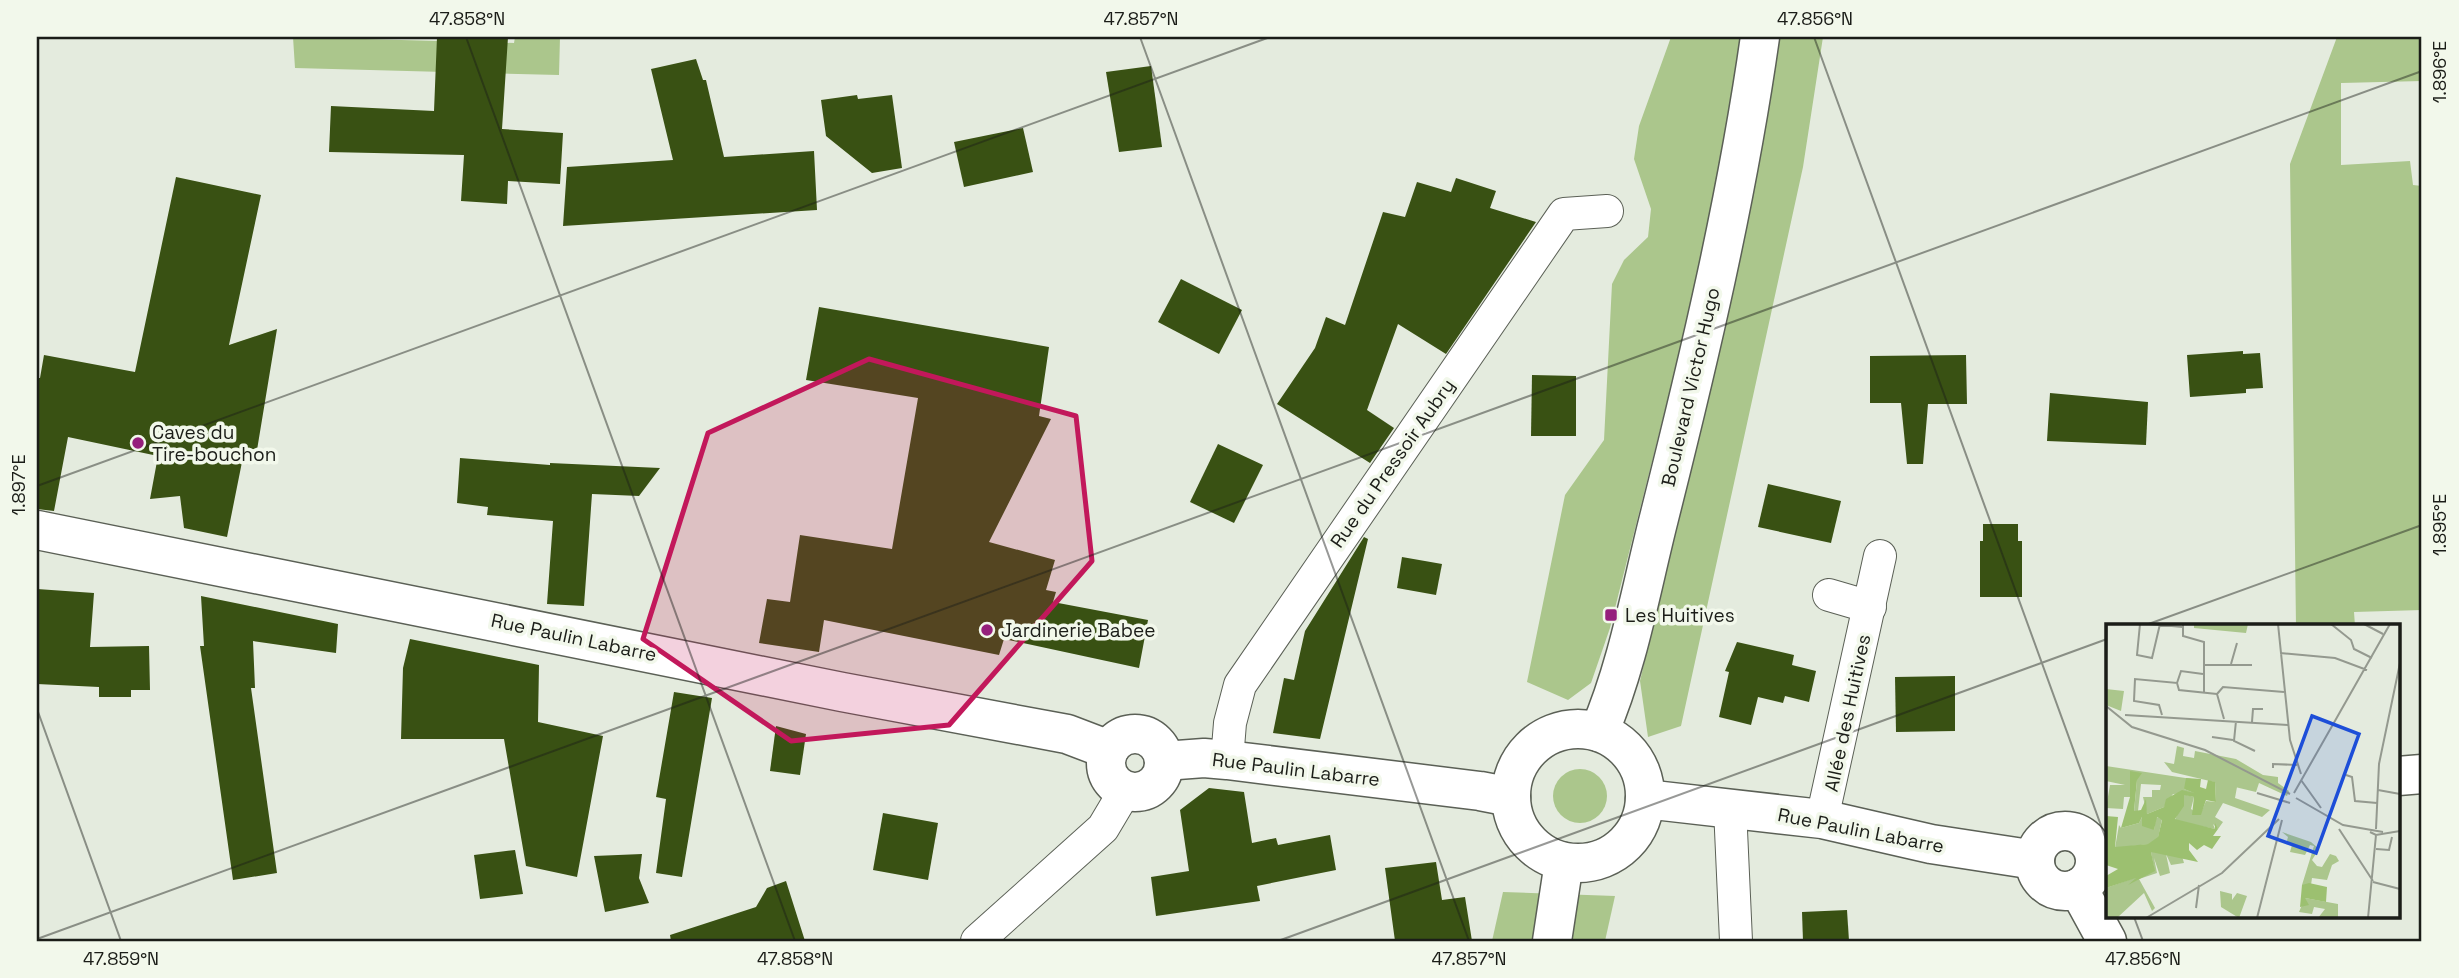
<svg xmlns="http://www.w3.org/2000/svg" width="2459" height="978" viewBox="0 0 2459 978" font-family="'Space Grotesk',sans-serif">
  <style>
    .green { fill: #abc68c }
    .building { fill: #395113 }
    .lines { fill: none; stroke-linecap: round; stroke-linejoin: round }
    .minor-casing { stroke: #5b6056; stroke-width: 34 }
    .tertiary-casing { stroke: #5b6056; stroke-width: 41 }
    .secondary-casing { stroke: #5b6056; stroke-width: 41 }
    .minor { stroke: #fff; stroke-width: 32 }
    .tertiary { stroke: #fff; stroke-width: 38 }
    .secondary { stroke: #fff; stroke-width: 38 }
    .marked { fill: #c2185b; fill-opacity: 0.2; stroke: #c2185b; stroke-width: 5; stroke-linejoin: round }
    .ticks { fill: none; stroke: #1b1d18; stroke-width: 2; stroke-opacity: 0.45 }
    .poi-dot { fill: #951f7c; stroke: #f2f8eb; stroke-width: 2.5 }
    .labels { text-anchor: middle; stroke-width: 7; stroke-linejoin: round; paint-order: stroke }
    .street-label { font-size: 19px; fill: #1b1d18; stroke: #f2f8eb }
    .poi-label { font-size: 19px; fill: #1b1d18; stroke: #f2f8eb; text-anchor: start }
    .inset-road { fill: none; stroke: #94998f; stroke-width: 2 }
    .view { fill: #1d4ed8; fill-opacity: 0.15; stroke: #1d4ed8; stroke-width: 3.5 }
    .inset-edge { fill: none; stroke: #1b1d18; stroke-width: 3.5 }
    .neatline { fill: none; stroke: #1b1d18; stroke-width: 2.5 }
    .ticks-label { font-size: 18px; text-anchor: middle; fill: #1b1d18 }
  </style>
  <rect width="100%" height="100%" fill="#e4ebde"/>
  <g class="green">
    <polygon points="293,37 514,43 515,37 560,37 559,75 295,68"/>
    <polygon points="1671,37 1741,37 1736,87 1705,251 1610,628 1591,683 1568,700 1527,682 1565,495 1604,440 1612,284 1624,260 1648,237 1651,209 1634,159 1639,126"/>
    <polygon points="1777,37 1823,37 1803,167 1681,726 1648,737 1640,681 1731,294"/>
    <polygon points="2337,37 2422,37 2422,81 2341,83 2341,165 2410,161 2413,185 2422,186 2422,610 2354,612 2355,626 2296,626 2290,164"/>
    <circle cx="1580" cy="796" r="27"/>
    <polygon points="1503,892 1615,896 1605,941 1492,941"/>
  </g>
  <g class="building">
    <polygon points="437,37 508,37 502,129 563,133 560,184 508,181 507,204 461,201 464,155 329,152 331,106 434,111"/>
    <polygon points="696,59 703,80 706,80 724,157 814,151 817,210 563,226 567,167 673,160 651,69"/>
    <polygon points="1151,66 1162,147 1119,152 1106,72"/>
    <polygon points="857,95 858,99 892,95 902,168 872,173 826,136 821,100"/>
    <polygon points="1023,128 1033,172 964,187 954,142"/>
    <polygon points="176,177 261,195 229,345 277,329 257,450 245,447 227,537 184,528 180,496 150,499 158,456 68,437 54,511 37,509 37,378 40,378 44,355 135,372"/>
    <polygon points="1456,178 1496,191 1490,208 1536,222 1446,354 1398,324 1367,410 1394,428 1370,463 1277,404 1315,348 1326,317 1345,325 1383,212 1405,217 1417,182 1451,192"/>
    <polygon points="1181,279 1242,310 1219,354 1158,322"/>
    <polygon points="819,307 1049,347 1039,416 1051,419 989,542 1055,560 1046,590 1056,592 1053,602 1148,620 1139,668 1004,639 999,655 824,620 819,652 759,643 767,599 790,602 800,535 892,549 918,398 806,380"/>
    <polygon points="2243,351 2243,354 2260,353 2263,388 2246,389 2246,393 2190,397 2187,355"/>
    <polygon points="1966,355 1967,404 1928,404 1923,464 1907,464 1901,403 1870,403 1870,356"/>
    <polygon points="1532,375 1576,376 1576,436 1531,436"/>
    <polygon points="2050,393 2148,402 2146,445 2047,441"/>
    <polygon points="1218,444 1263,465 1234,523 1190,502"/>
    <polygon points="460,458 550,465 550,463 660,468 639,496 592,494 584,606 547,604 553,521 487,515 488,507 457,503"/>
    <polygon points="1768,484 1841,501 1831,543 1758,527"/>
    <polygon points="1983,524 2018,524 2018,541 2022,541 2022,597 1980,597 1980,541 1983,541"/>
    <polygon points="1364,537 1368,539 1320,739 1273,733 1284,678 1294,680 1305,631"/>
    <polygon points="1402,557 1442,564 1436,595 1397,588"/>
    <polygon points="37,589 94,593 90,647 149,646 150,690 131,690 131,697 99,697 99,687 37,684"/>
    <polygon points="201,596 338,624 336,653 253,641 255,688 251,688 277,873 233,880 200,646 204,646"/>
    <polygon points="410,639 539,665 538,722 603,736 577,877 526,866 504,739 401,739 403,668"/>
    <polygon points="1737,642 1794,655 1792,665 1816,671 1809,702 1785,696 1783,703 1758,697 1751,725 1719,717 1729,672 1725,671"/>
    <polygon points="1955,676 1955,731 1896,732 1895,677"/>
    <polygon points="674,692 712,698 682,877 656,873 666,799 656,797"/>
    <polygon points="776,726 806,734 800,775 770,771"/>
    <polygon points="1209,788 1244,792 1252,843 1276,838 1278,845 1330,835 1336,870 1257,886 1260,901 1156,916 1151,877 1189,871 1180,810"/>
    <polygon points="883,813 938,823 928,880 873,870"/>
    <polygon points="515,850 523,894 480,899 474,855"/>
    <polygon points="642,854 639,878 649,903 605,912 594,856"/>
    <polygon points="1436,862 1442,900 1465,897 1472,941 1395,941 1385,868"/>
    <polygon points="786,881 805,941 671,941 670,935 756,907 767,888"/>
    <polygon points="1847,910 1849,941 1803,941 1802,912"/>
  </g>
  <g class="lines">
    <g class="minor-casing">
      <g id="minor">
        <polyline points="1829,595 1870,607"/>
        <polyline points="1227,760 1230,723 1240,685 1564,214 1607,211"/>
        <polyline points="1730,808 1736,941"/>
        <polyline points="1822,819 1880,556"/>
        <polyline points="977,941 1103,828 1125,791"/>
      </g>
    </g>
    <g class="tertiary-casing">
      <g id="tertiary">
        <polyline points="37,530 842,692 1067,734 1109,750"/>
        <circle cx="1135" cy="763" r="29"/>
        <polyline points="1164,761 1204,758 1227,760 1480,791 1511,797"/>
        <polyline points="2398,776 2422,774"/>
        <polyline points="1645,799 1822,819 1931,844 2035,860"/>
        <circle cx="2065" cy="861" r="30"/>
        <polyline points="2078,888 2107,941"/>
      </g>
    </g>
    <g class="secondary-casing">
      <g id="secondary">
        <circle cx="1578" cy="796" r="67"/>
        <path d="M1599,732C1628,665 1641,589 1659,518C1699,359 1737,199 1760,37"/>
        <polyline points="1552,941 1564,862"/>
      </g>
    </g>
    <use href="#minor" class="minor"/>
    <use href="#tertiary" class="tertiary"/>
    <use href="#secondary" class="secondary"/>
  </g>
  <path class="marked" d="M869,359L1076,416L1092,561L949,725L791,741L643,639L708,433Z"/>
  <path class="ticks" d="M466,37L795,941M1140,37L1469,941M1814,37L2107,842M37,486L1270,37M2143,626L2422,525M37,709L121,941M2134,917L2143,941M37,939L2422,71M1278,941L2107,639"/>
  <g class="poi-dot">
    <circle cx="138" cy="443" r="7"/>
    <rect x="1604" y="608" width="14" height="14" rx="3.5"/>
    <circle cx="987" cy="630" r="7"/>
  </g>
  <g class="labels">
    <g class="street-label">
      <text transform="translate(1690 387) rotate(-77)" y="7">Boulevard Victor Hugo</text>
      <text transform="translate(1392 463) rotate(-55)" y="7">Rue du Pressoir Aubry</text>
      <text transform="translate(574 637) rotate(12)" y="7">Rue Paulin Labarre</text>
      <text transform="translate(1847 713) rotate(-78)" y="7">Allée des Huitives</text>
      <text transform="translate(1296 769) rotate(7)" y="7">Rue Paulin Labarre</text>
      <text transform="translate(1861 830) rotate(11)" y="7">Rue Paulin Labarre</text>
    </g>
    <g class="poi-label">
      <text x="152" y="439">Caves du<tspan x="152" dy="22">Tire-bouchon</tspan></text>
      <text x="1625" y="622">Les Huitives</text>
      <text x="1001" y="637">Jardinerie Babee</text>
    </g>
  </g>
  <g transform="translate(2106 624)">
    <rect width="294" height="294" fill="#e4ebde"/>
    <path d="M88,0H142L140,9L88,4ZM0,65L18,67L15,87L0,81ZM71,122L78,124L77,132L88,134L89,127L130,135L157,151L172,153V159L183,167L181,172L153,159L150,168L66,148L58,138L68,140ZM0,142L86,155L78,165L89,169L67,170L58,183L41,190L37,173H46V166H54L55,161L35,160L32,187L28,188L31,156L24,151V173H18L17,185L0,184L4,161H19L0,157ZM109,158L131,163L129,174L164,186L156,193L117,179L109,193L117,198L112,205L107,200L109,205L69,197L77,170L88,173L85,185L94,191L100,177L110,178ZM36,193L48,206L50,193L56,195L52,214L43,220L9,224L13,201L15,204L33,199ZM176,208L205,218L213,225L206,236L211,242L216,243L224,230L230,232L233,237L226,241L221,256L206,254L205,261H196L208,222L204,221L199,231L184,228L186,221L180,220L182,213ZM45,228H61L76,232L78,239L65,241L60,230L64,249L54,252L48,234L51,249L33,255L49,284L46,287L38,269L12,293H1L0,264L45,248L48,245ZM114,267L126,270V276L131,269L141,272L133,294L115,283ZM199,274L232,280V294H212L219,285L208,283L206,290L193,288Z" fill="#abc68c"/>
    <path d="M24,147L36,149L31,156L28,187L35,186L40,175L41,190L58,183L60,175L76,166L88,169L78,165L80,154L95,155L94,163L100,165L102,156L109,158L110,178L100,176L95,191H86L88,173L78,171V182L69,195L109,205V199L112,205L107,212H115L106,225L98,221L91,226L83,219V226L92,238L45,228L49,247L22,261L30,254L0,264V252L12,245L0,241V192L12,193L9,223L42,220L52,213L56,196L51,193L48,206L36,202V193L33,199L15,204L24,173ZM203,259L221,263L220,278L199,274L203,281L194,283L196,261Z" fill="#9cc070"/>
    <path class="inset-road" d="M34,0L31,31L46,34L54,0M43,0L77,3M77,0V12L98,18V68M172,0L184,116L195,150M225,0L245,16L248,25L266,34M258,0L277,10M174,29L229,34L261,46M0,37L1,0M125,40L131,19M97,41H146M71,59L73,66L111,70M111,70L117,63L178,68M111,70L118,95M0,82L26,103L99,126L184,170M19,91L182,101M56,91L53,81L28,77L29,55L71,59L75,47L97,50M130,97L128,117L149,127M146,98L147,85H157M106,113L127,116M167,144V140L191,141M240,151L246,153L249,177L271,179M195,156L215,184M272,166L294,170M151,169L184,179M188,169L284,0M190,174L237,201L277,208M233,205L267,257M270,205L273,140L294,39M264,208L270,211L294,207M270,225L283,226L286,213M267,258L294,265M90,284L93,261M40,294L116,249L173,195M151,294L176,196M262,294L270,211"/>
    <path class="view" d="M206,92L253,110L210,229L162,212Z"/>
    <rect width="294" height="294" class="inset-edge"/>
  </g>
  <rect width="2459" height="978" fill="none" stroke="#f2f8eb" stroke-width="77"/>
  <rect x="38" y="38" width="2382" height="902" class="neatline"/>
  <g class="ticks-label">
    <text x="467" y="25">47.858°N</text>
    <text x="1141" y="25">47.857°N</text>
    <text x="1815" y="25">47.856°N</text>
    <text transform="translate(2440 72) rotate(-90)" y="6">1.896°E</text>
    <text transform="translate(19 485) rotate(-90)" y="6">1.897°E</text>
    <text transform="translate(2440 525) rotate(-90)" y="6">1.895°E</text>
    <text x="121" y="965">47.859°N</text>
    <text x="795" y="965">47.858°N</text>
    <text x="1469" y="965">47.857°N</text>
    <text x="2143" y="965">47.856°N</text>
  </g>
</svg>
